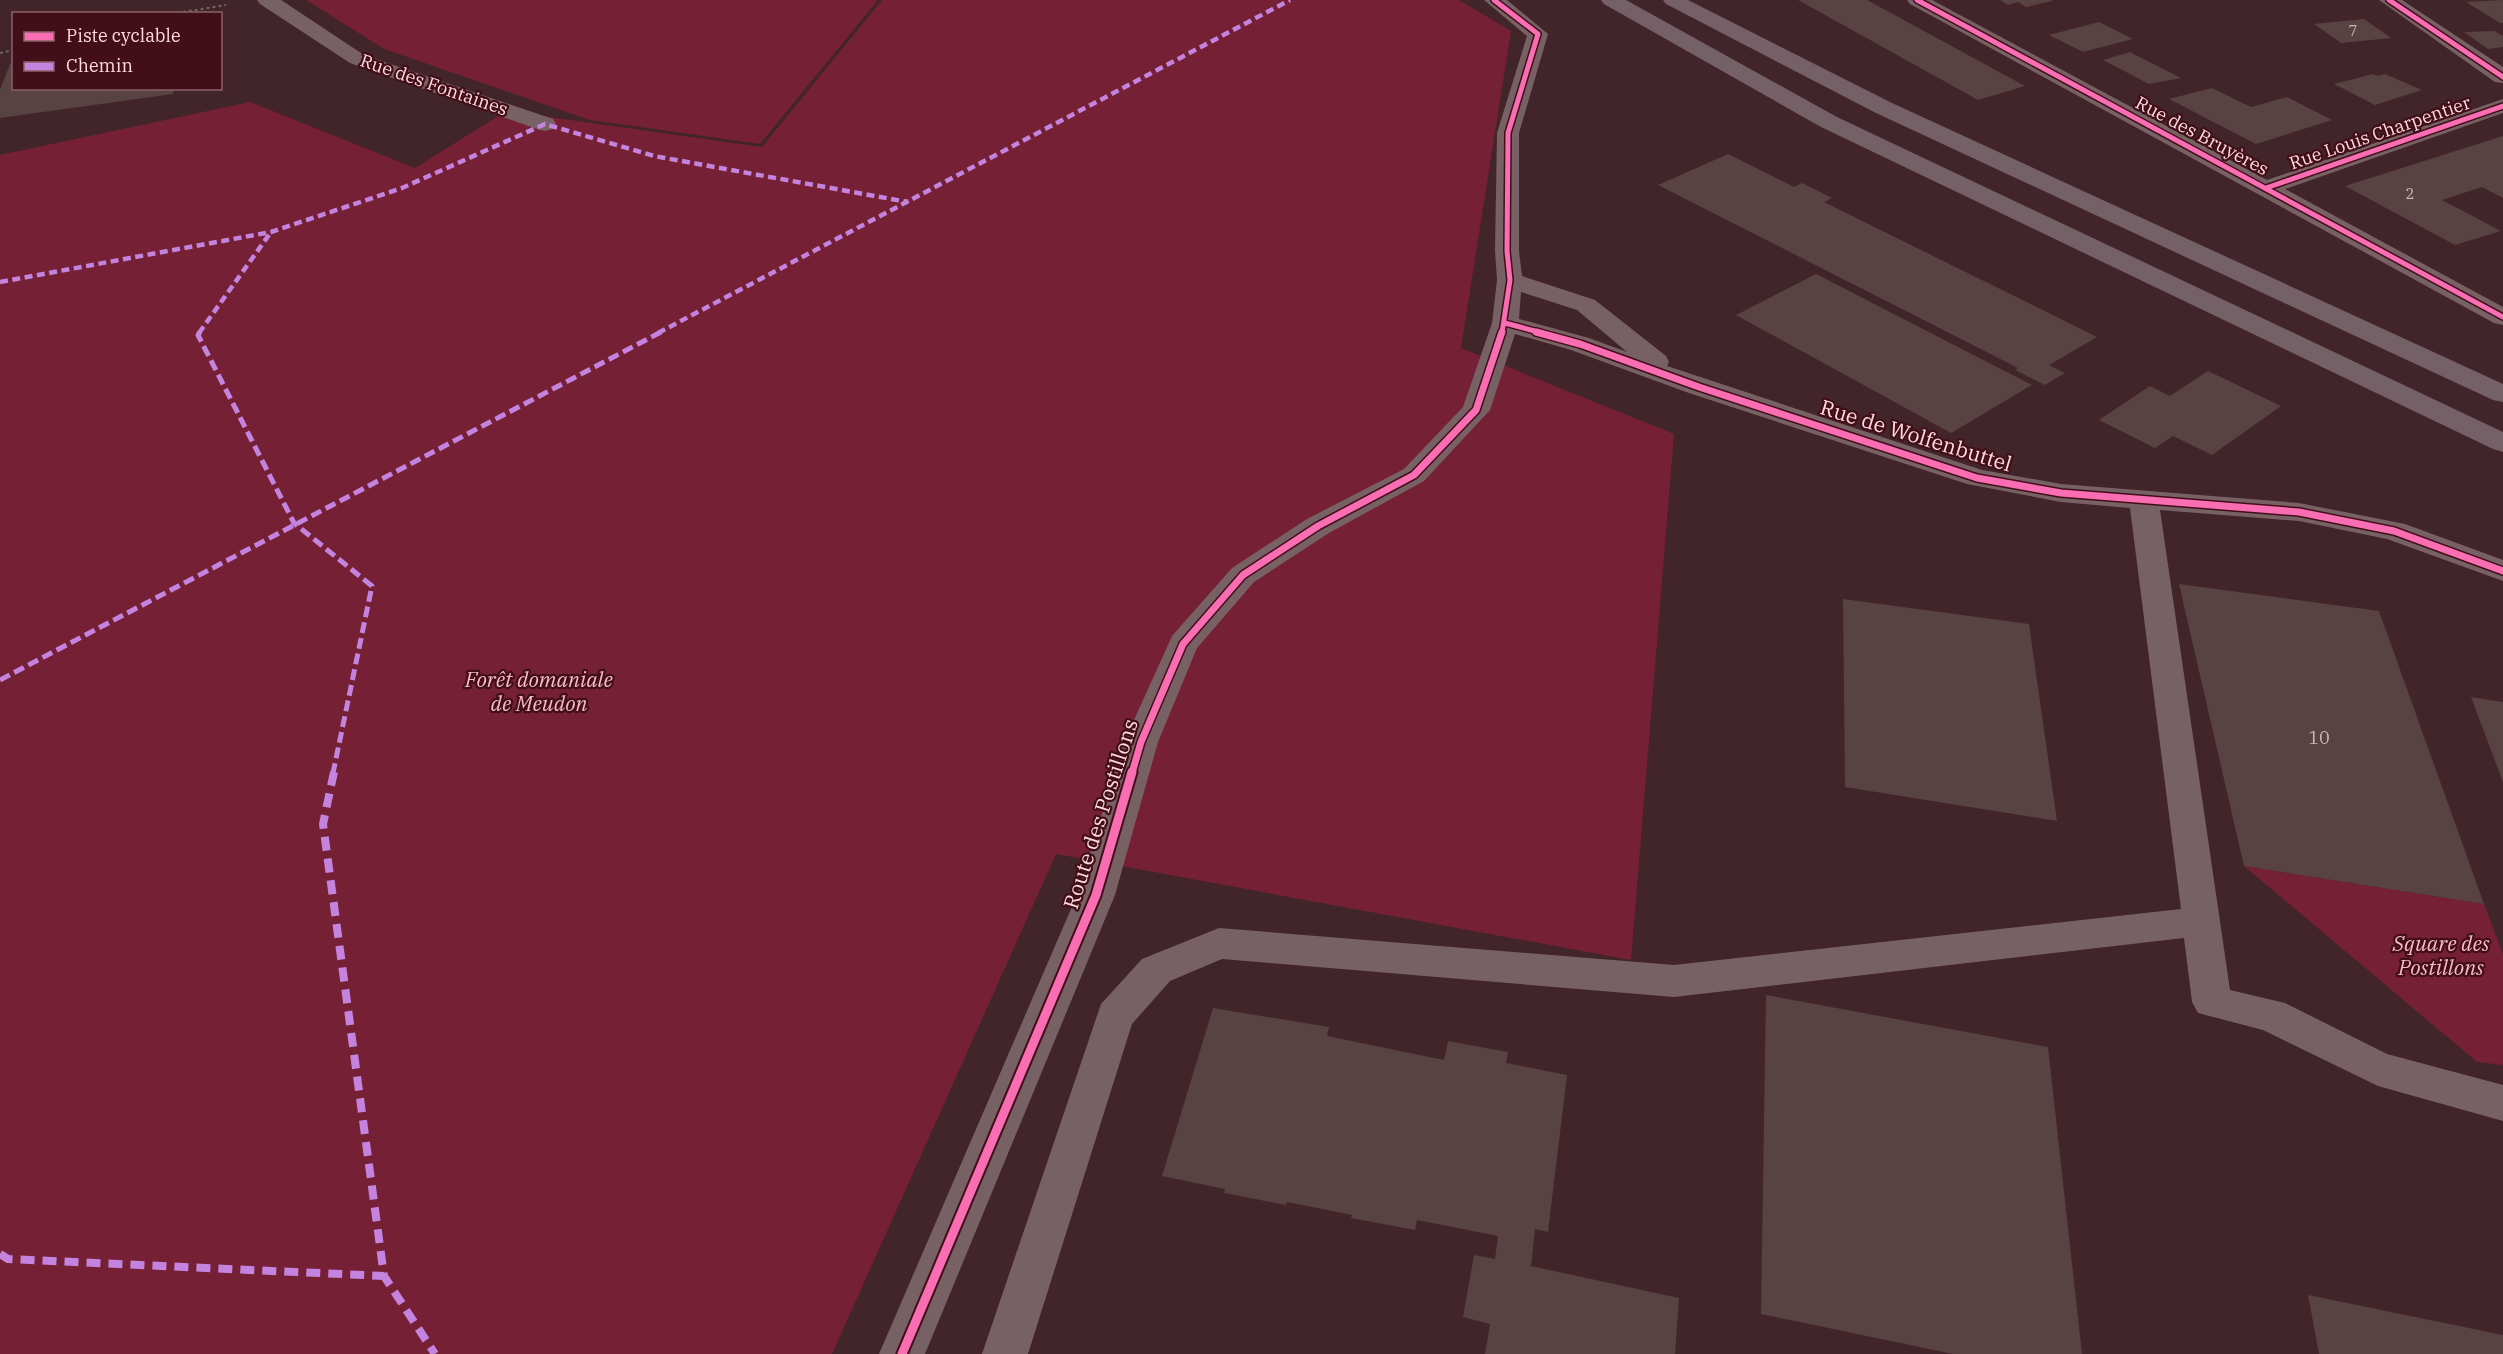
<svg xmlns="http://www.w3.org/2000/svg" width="2503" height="1354" viewBox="0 0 2503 1354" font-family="'IBM Plex Serif',serif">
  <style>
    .green { fill: #752034 }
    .building { fill: #594242 }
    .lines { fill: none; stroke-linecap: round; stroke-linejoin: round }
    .path { stroke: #786466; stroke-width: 2; stroke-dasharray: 3 3; stroke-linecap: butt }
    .minor { fill: #786165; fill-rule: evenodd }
    .highway { fill: #756068; fill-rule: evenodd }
    .quiet-far2 { stroke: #c483df; stroke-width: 4.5; stroke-dasharray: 8 4.5; stroke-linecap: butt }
    .quiet-far1 { stroke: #c483df; stroke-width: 5; stroke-dasharray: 11 5; stroke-linecap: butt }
    .quiet { stroke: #c483df; stroke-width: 8; stroke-dasharray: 14 8; stroke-linecap: butt }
    .cycleway-far2-casing { stroke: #410e19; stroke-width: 8 }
    .cycleway-far1-casing { stroke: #410e19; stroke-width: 10 }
    .cycleway-casing { stroke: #410e19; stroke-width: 13 }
    .cycleway-far2 { stroke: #f96db3; stroke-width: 5 }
    .cycleway-far1 { stroke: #f96db3; stroke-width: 7 }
    .cycleway { stroke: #f96db3; stroke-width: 9 }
    .labels { text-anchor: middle; stroke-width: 4.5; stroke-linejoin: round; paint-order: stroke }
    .far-number-label { font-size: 15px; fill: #d4b4b6 }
    .far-street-label { font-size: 18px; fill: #fddadd; stroke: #410e19 }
    .number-label { font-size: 18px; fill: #d4b4b6 }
    .street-label { font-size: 21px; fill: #fddadd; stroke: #410e19 }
    .park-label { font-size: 21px; font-style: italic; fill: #f9bbc1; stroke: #410e19 }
  </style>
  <rect width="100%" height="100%" fill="#41252a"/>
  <g class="green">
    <polygon points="306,0 878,0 760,144 590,120 384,49"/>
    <polygon points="882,0 1459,0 1511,31 1461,348 1674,434 1631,960 1056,854 832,1354 0,1354 0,155 250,102 415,168 506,111 762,147"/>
    <polygon points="2244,866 2484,904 2503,954 2503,1065 2477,1062"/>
  </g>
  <g class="building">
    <polygon points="1798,0 1867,0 2025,86 1978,100"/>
    <polygon points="2000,0 2052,0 2052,1 2026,7 2018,2 2008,5"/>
    <polygon points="2503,0 2503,23 2500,23 2466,2"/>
    <polygon points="2364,19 2391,38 2341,43 2314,24"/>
    <polygon points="2099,22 2133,39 2083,52 2049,35"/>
    <polygon points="2494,31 2503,36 2503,47 2488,49 2464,32"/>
    <polygon points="2130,52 2181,78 2149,84 2103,60"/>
    <polygon points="14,63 14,88 174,88 173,94 0,118 0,90 10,64"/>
    <polygon points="2373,74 2378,76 2385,74 2422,90 2375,105 2334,84"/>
    <polygon points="2212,88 2251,107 2287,97 2332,120 2256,144 2169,99"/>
    <polygon points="2503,136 2503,198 2482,187 2442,200 2501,231 2455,245 2345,186"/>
    <polygon points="1728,154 1794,187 1802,183 1832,198 1824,202 2097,337 2049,365 2065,373 2045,385 2015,370 2018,368 1658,185"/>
    <polygon points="1816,274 2032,385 1951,433 1736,315"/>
    <polygon points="2208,371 2281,406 2212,455 2173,436 2155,448 2099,420 2150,386 2170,396"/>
    <polygon points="2179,584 2379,611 2484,904 2244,866"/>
    <polygon points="1843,599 2029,624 2057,821 1845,787"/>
    <polygon points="2471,697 2503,702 2503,782"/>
    <polygon points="1766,995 2048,1047 2082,1354 1953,1354 1761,1314"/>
    <polygon points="1213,1008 1329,1027 1327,1036 1444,1060 1448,1041 1508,1052 1506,1063 1567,1075 1548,1232 1535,1229 1531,1266 1679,1298 1675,1354 1485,1354 1490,1324 1463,1317 1474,1255 1495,1259 1498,1236 1417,1220 1415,1230 1351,1218 1352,1215 1287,1202 1286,1205 1224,1193 1225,1189 1162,1176"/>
    <polygon points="2308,1295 2503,1335 2503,1354 2319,1354"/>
  </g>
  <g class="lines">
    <g class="path">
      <polyline points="171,14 226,5"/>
      <polyline points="0,53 14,50"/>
    </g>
    <g class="minor">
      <polygon points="257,0 281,0 364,55 553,119 556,124 553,129 545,131 537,129 350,63 260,4"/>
      <path d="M1484,0H1507L1548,34L1519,133V251L1522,276L1595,300L1666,356L1669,362L1667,366L1982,470L2061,484L2299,503L2405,524L2503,560V581L2387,539L2299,521L2160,510L2230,990L2285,1003L2387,1054L2503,1085V1121L2378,1086L2263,1030L2198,1013L2192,1002L2184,938L1674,997L1222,959L1170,981L1132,1024L1028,1354H982L1101,1004L1142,959L1219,928L1674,965L2181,909L2130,508L2061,502L1967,484L1689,393L1571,350L1515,334L1490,410L1424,481L1329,533L1254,582L1197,648L1158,742L1115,895L925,1354H879L1077,895L1124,742L1172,636L1232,568L1307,519L1404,469L1463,407L1492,323L1497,280L1495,251L1497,133L1527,36ZM1521,292L1577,310L1627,352L1589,338L1519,319Z"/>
      <polygon points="1907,0 1932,0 2267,180 2503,99 2503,113 2285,189 2503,307 2503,325 2494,323 1910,4"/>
      <polygon points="2379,0 2402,0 2503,67 2503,83 2495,82"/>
    </g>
    <g class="highway">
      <polygon points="1601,0 1626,0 1837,117 2503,432 2503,452 2493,449 1821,127 1604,4"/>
      <polygon points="1663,0 1688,0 1892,103 2503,384 2503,402 2493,400 1876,113 1666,4"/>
    </g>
    <g class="quiet-far2">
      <polyline points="0,282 271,232 402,188 545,124 654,156 908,202"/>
      <polyline points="199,333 271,232"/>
      <polyline points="658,333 1290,0"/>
    </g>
    <g class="quiet-far1">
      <polyline points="200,332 198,335 294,523 372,586 333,773"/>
      <polyline points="0,680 661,332"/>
    </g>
    <g class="quiet">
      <polyline points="334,772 323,824 384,1276 435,1354"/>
      <polyline points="0,1254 8,1259 384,1276"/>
    </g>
    <g class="cycleway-far2-casing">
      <g id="cycleway-far2">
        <polyline points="1494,0 1538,34 1508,133 1507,251 1510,280 1502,333"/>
        <polyline points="1917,0 2503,317"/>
        <polyline points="2389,0 2503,77"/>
        <polyline points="2266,188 2503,106"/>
        <polyline points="1505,323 1542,333"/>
      </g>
    </g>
    <g class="cycleway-far1-casing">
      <g id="cycleway-far1">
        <polyline points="1536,332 1580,344 1699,387 1977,478 2061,493 2299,512 2394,531 2503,571"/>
        <polyline points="1132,773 1141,742 1183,644 1243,575 1318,526 1414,475 1476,410 1502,332"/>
      </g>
    </g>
    <g class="cycleway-casing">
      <polyline id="cycleway" points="902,1354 1096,895 1132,772"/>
    </g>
    <use href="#cycleway-far2" class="cycleway-far2"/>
    <use href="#cycleway-far1" class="cycleway-far1"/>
    <use href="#cycleway" class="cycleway"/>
  </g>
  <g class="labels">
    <g class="far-number-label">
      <text x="2353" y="36">7</text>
      <text x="2410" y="199">2</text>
    </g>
    <g class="far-street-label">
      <text transform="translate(434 85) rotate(19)" y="6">Rue des Fontaines</text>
      <text transform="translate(2380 133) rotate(-19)" y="6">Rue Louis Charpentier</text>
      <text transform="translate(2202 136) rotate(28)" y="6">Rue des Bruyères</text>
    </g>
    <g class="number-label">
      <text x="2319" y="744">10</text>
    </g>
    <g class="street-label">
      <text transform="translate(1916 436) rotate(17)" y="7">Rue de Wolfenbuttel</text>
      <text transform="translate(1101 814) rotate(-72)" y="7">Route des Postillons</text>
    </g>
    <g class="park-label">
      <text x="539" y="687">Forêt domaniale<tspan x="539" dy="24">de Meudon</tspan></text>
      <text x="2441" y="951">Square des<tspan x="2441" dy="24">Postillons</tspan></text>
    </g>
  </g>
  <rect x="12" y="12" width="210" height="78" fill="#410e19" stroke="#8c6067" stroke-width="1.5"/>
  <rect x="24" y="32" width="30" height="9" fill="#f96db3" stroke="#8c6067" stroke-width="1.5"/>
  <text x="66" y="42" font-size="18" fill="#fddadd">Piste cyclable</text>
  <rect x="24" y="62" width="30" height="9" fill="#c483df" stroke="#8c6067" stroke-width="1.5"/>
  <text x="66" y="72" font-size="18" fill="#fddadd">Chemin</text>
</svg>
